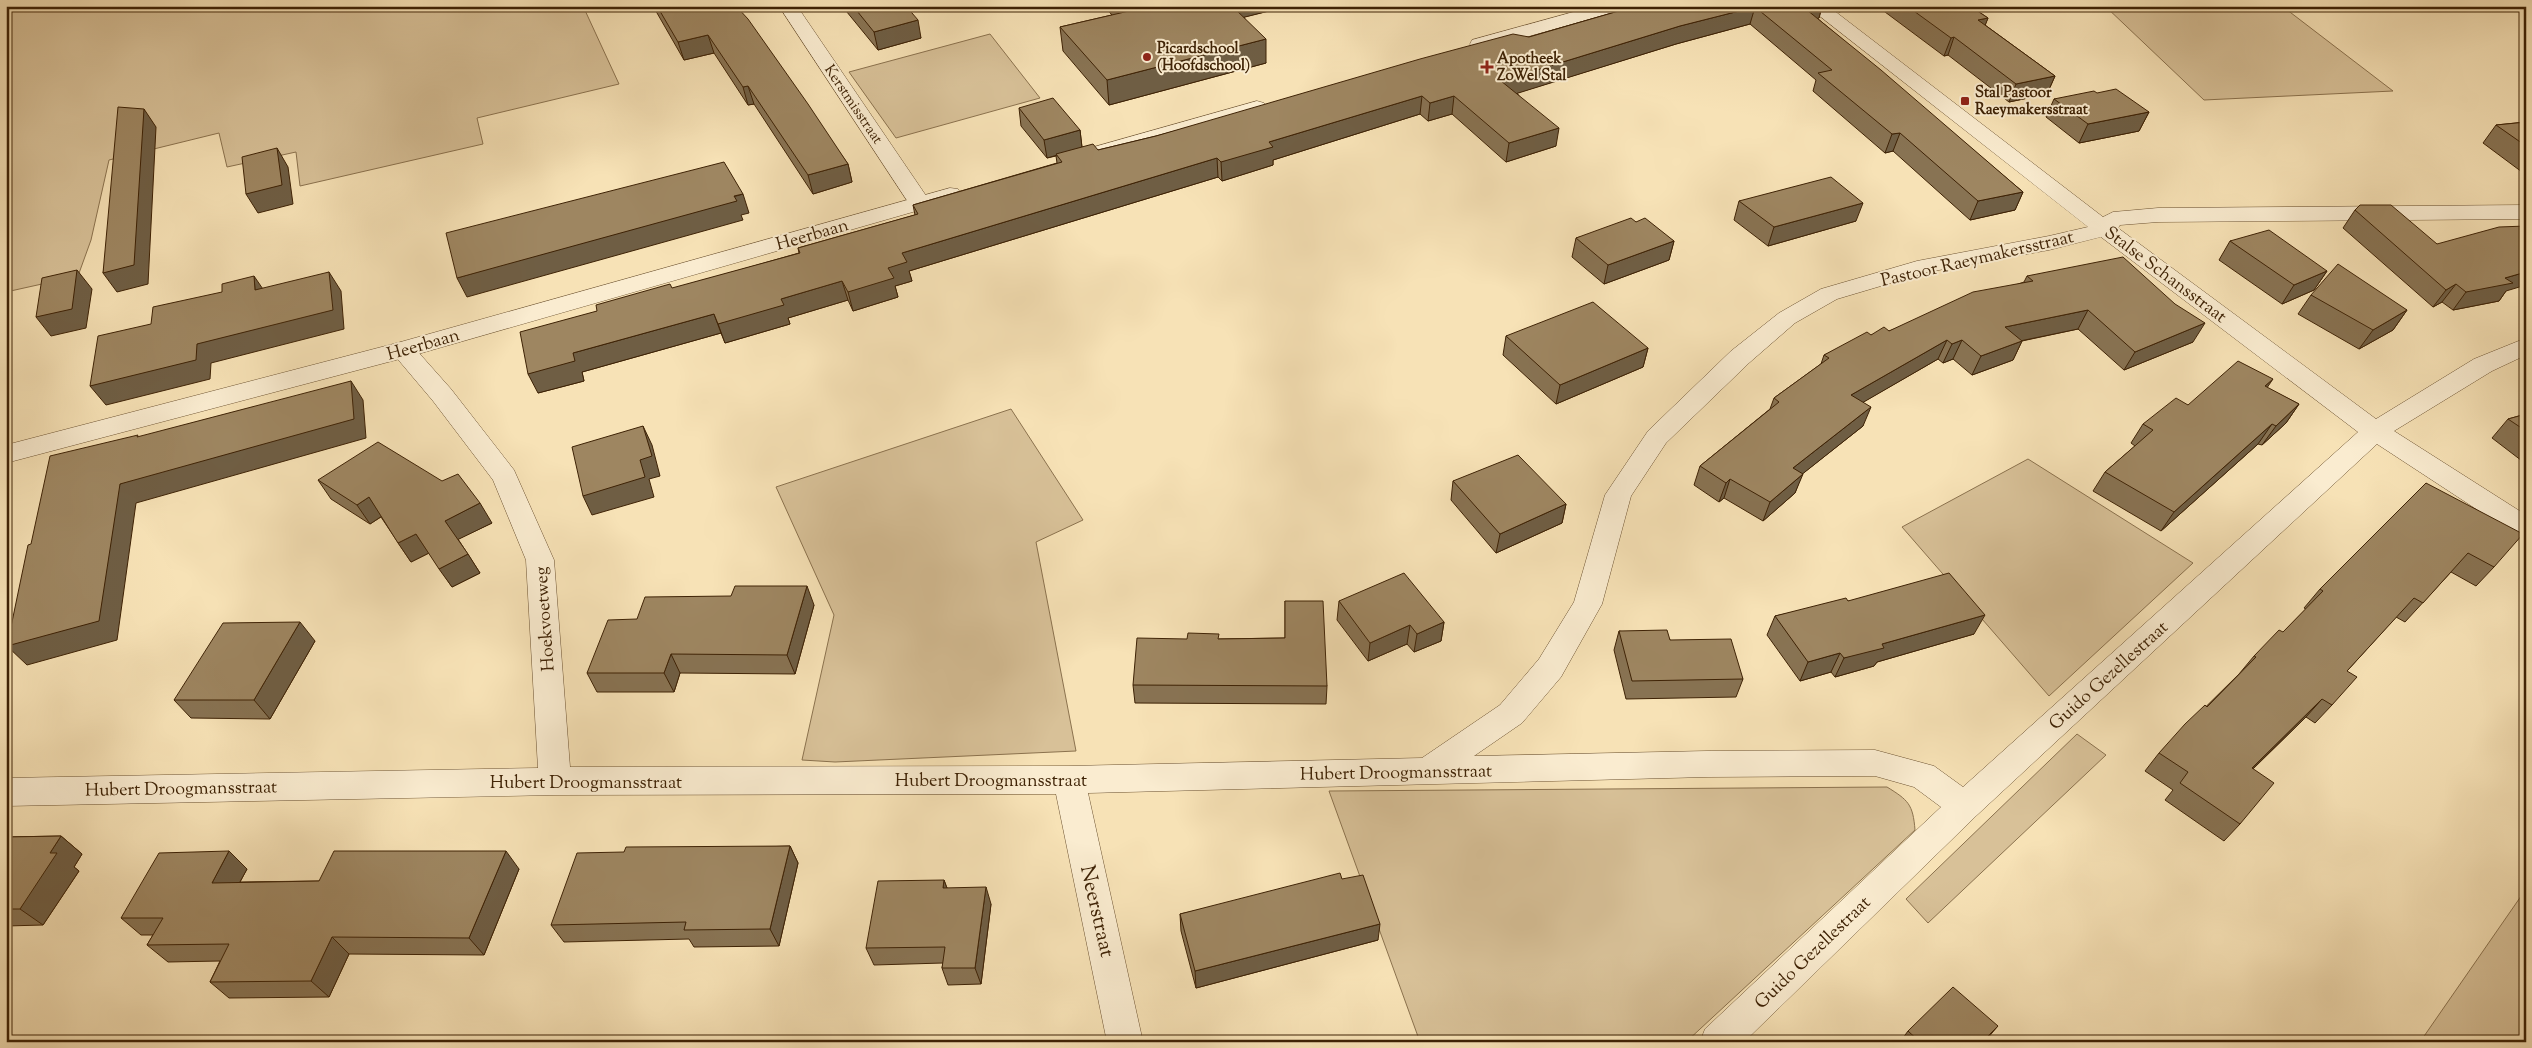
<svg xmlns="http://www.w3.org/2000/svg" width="2532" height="1048" viewBox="0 0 2532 1048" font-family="'Sorts Mill Goudy',serif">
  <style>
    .green { fill: #d8c198; stroke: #8b724e }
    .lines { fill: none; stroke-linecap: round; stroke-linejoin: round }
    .minor-casing { stroke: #6c5231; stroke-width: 1 }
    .tertiary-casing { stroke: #6c5231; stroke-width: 1 }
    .minor { fill: #faecd0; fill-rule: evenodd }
    .tertiary { fill: #faecd0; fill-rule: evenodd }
    .wall { fill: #887353; stroke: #3e2205 }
    .shaded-wall { fill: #6f5e44; stroke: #3e2205 }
    .building { fill: #9e8661; stroke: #3e2205 }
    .poi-dot { fill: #8f2418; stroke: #faecd0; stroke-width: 2 }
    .labels { text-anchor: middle; stroke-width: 4; stroke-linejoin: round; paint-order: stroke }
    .far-poi-label { font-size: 15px; font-weight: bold; fill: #3e2205; stroke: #faecd0; text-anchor: start }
    .far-street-label { font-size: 15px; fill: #3e2205; stroke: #faecd0 }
    .street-label { font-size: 18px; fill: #3e2205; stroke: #faecd0 }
    .near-street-label { font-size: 21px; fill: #3e2205; stroke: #faecd0 }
  </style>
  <rect width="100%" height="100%" fill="#f7e2b6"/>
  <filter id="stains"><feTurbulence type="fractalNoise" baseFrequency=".004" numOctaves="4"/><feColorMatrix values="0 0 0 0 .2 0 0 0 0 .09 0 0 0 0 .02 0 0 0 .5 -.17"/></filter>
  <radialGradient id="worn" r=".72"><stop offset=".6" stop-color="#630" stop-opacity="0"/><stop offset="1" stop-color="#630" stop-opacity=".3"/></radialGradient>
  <g class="green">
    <polygon points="6,6 583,6 619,84 477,118 483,144 300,186 296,152 227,167 219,133 109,160 91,240 78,276 6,292"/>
    <polygon points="2105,6 2282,6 2393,91 2204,100"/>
    <polygon points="990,34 1040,98 896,138 849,72"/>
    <polygon points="1011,409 1083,520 1036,542 1076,751 835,762 802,760 834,615 776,487"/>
    <polygon points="2028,459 2193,563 2049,696 1902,527"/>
    <polygon points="2077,734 2106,755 1928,923 1906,899"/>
    <path d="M1887,787C1908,800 1913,804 1915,830L1686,1042H1420L1329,791Z"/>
    <polygon points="2526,889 2526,1042 2420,1042"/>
  </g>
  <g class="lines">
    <g class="minor-casing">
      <g id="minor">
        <polygon points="779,6 797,6 931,203 928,208 920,210 912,208"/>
        <path d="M1807,6H1828L2103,217L2113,212L2158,208L2526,205V219L2158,222L2120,225L2118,228L2376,419L2474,359L2526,338V355L2492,371L2394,431L2526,515V538L2516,535L2377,444L1976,816L1744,1042H1700L1705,1029L1941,807L1914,787L1875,776L1707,777L1088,793L1143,1042H1107L1056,794L555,795L6,806V778L538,768L526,560L493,480L433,401L390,350L393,344L402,342L411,344L451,389L514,470L554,560L570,767L1069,766L1422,758L1500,705L1539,659L1574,602L1605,495L1648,431L1731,351L1779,313L1821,289L1917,261L2049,236L2088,227ZM2101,237L2358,432L1963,787L1934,766L1875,750L1707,751L1474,756L1522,723L1561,677L1602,604L1631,496L1666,443L1749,363L1795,323L1837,299L1928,272L2049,250Z"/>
      </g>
    </g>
    <g class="tertiary-casing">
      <g id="tertiary">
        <polygon points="1595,6 1625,6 1622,10 1479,50 1472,48 1470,44 1472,40"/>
        <polygon points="1257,101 1264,103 1267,107 1264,111 1101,157 1094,155 1091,151 1094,147"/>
        <polygon points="950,188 958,189 961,194 958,199 411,356 6,463 6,445 397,343"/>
      </g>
    </g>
    <use href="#minor" class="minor"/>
    <use href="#tertiary" class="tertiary"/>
  </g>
  <g class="wall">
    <polygon points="653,6 736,6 848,164 852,182 813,194 754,104 748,105 714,53 684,60"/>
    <polygon points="842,6 906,6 921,38 878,50"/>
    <polygon points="1104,6 1289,6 1244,17 1266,63 1109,105 1063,51 1060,27 1112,15"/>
    <polygon points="1636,6 1822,6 1819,18 1817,18 2023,192 2015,210 1970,220 1893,151 1885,153 1813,91 1816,80 1750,24 1676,44 1517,93 1556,146 1506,162 1452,114 1428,121 1420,114 1273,160 1273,165 1222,181 1218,177 909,271 912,281 895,286 898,297 853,311 848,300 788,318 790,324 725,343 721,333 582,372 584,381 538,393 597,311 799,253 798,248 915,215 913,205 1057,163 1056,156 1047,158 1021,126 1019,108 1080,130 1082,147 1098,150 1156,136 1529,37"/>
    <polygon points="1831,6 1861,6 1839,12"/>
    <polygon points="1877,6 1970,6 1988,18 1985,25 2055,76 2047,94 2009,102 1948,55 1944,56"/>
    <polygon points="2054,99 2149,112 2139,131 2079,143 2046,117"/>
    <polygon points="2526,122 2526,175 2483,143 2496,125"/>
    <polygon points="1739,201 1856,221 1768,246 1734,220"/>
    <polygon points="2355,210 2437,244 2506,291 2499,301 2453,310 2442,302 2433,307 2343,228"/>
    <polygon points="1636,222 1674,241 1669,260 1604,284 1572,257 1576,238"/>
    <polygon points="2230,241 2327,271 2314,290 2282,304 2219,260"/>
    <polygon points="2027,276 2193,342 2124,370 2078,329 2022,341 2013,360 1972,375 1953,359 1943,363 1938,359 1863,402 1863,426 1802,474 1795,493 1763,521 1724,498 1719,502 1694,485 1700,466 1770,409 1774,398 1821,364 1824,355 1871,335 1889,331 2024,282"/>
    <polygon points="2311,295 2407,310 2393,330 2359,349 2298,314"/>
    <polygon points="1506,336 1648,348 1643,367 1556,404 1503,355"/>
    <polygon points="2267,388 2299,404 2286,423 2262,445 2258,444 2161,531 2093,491 2105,472 2135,446 2131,443 2143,424 2188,405"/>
    <polygon points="2526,414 2526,464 2492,438 2508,419"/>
    <polygon points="318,480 492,523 458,539 480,573 452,587 429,553 411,562 381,517 370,524 331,499"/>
    <polygon points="1453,481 1566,504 1562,523 1496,553 1451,500"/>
    <polygon points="2426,483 2494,567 2476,586 2451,572 2405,622 2396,617 2347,671 2332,705 2315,723 2306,717 2253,769 2240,824 2224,841 2165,800 2173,790 2145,771 2159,753 2239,674 2254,656 2283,632 2306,609 2304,608 2320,589"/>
    <polygon points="1285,601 1327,686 1326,704 1135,703 1133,685 1219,639 1285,638"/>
    <polygon points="1339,601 1444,622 1441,641 1414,652 1407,644 1368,661 1337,620"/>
    <polygon points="1848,601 1974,634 1877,662 1874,666 1835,677 1831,672 1800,681 1767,635 1775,616"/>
    <polygon points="814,605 795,674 680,673 674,692 597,692 587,673 637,619"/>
    <polygon points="1619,631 1670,640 1743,679 1736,697 1626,699 1614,650"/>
    <polygon points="315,641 270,719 191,718 174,700"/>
    <polygon points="61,836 82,854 74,867 79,871 43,925 6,926 6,837"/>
    <polygon points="790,846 798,863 779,946 694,947 689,939 564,942 551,925 624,852"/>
    <polygon points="229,851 247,869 240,882 319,881 519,869 484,955 349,954 329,997 229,998 210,982 220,961 168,962 147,945 153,935 141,935 121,918"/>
    <polygon points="1342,879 1378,940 1196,988 1181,931 1180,914"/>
    <polygon points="944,880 947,888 991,904 981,984 948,985 942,968 943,963 874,965 866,948"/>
    <polygon points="1998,1026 1986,1040 1988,1042 1900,1042 1908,1031"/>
  </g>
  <g class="shaded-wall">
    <polygon points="1225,6 1289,6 1225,22"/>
    <polygon points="1801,6 1822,6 1819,18 1796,24"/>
    <polygon points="1841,6 1861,6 1839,12"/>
    <polygon points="1755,7 1750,24 1676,44 1499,99 1501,81 1680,26"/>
    <polygon points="1988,18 1981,36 1978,20"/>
    <polygon points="918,20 921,38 878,50 874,32"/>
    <polygon points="708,35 714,53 684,60 678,42"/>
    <polygon points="1954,37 1948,55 1944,56 1951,38"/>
    <polygon points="1266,39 1266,63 1109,105 1107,80"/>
    <polygon points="2055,76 2047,94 2009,102 2016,84"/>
    <polygon points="748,86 754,104 748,105 743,87"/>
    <polygon points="1422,96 1420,114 1273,160 1273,165 1222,181 1221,162 1269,142"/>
    <polygon points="1454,96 1452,114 1428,121 1430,103"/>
    <polygon points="144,109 156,127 148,284 117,292 103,273"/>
    <polygon points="2149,112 2139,131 2079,143 2088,124"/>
    <polygon points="1559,128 1556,146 1506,162 1509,143"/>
    <polygon points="1080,130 1082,148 1047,158 1044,140"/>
    <polygon points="1900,133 1893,151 1885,153 1892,134"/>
    <polygon points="277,148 288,167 293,204 258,213 246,194"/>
    <polygon points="1217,158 1218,177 909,271 912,281 895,286 898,297 853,311 848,292 888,268 902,253"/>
    <polygon points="848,164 852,182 813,194 808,175"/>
    <polygon points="2023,192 2015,210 1970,220 1978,201"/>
    <polygon points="743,194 749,213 741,215 743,220 467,297 457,278"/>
    <polygon points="1863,203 1856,221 1768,246 1774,227"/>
    <polygon points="1674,241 1669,260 1604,284 1608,265"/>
    <polygon points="77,270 92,289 86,328 51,336 36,317"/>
    <polygon points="2327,271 2314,290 2282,304 2294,285"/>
    <polygon points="329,272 341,291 344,329 211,363 210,379 106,405 90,386 197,344"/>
    <polygon points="2526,272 2526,285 2506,291 2499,301 2453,310 2466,292 2505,278"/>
    <polygon points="254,276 267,295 255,290"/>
    <polygon points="842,281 848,300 788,318 790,324 725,343 718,324 781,299"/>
    <polygon points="2456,284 2442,302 2433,307 2446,290"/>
    <polygon points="2088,310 2078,329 1996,346 2005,327"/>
    <polygon points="2407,310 2393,330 2359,349 2373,330"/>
    <polygon points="714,314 721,333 582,372 584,381 538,393 528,374 573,353"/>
    <polygon points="2205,323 2193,342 2124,370 2135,352"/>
    <polygon points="1947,340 1938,359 1843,414 1851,395"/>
    <polygon points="1962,340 1953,359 1943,363 1952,344"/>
    <polygon points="2022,341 2013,360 1972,375 1981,356"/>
    <polygon points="1648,348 1643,367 1556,404 1560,385"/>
    <polygon points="2273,379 2260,398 2265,386"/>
    <polygon points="351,381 363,400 366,438 136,503 117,640 27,665 7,646 120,484"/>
    <polygon points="2299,404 2286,423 2262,445 2276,426"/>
    <polygon points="1871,407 1863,426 1786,487 1793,468"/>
    <polygon points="2272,424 2258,444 2161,531 2174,512"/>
    <polygon points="643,426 652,445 660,476 649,479 654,497 592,515 583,496"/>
    <polygon points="1803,474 1795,493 1763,521 1770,502"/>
    <polygon points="1730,479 1724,498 1719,502 1726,483"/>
    <polygon points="369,497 382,516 370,524 357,505"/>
    <polygon points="480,503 492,523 457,540 445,521"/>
    <polygon points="1566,504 1562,523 1496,553 1500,534"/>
    <polygon points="416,534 429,553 411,562 398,543"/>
    <polygon points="468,554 480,573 452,587 439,569"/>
    <polygon points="807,586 814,605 795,674 787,655"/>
    <polygon points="1985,615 1974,634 1877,662 1874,666 1835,677 1844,658 1882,644"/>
    <polygon points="300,622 315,641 270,719 254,700"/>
    <polygon points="1444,622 1441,641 1414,652 1417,634"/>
    <polygon points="1410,625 1407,644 1368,661 1370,643"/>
    <polygon points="1840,653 1831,672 1800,681 1808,662"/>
    <polygon points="671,654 680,673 674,692 664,673"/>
    <polygon points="2322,699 2306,717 2235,786 2252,768"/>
    <polygon points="61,836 82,854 74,867 79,871 43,925 20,909 50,853"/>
    <polygon points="790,846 798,863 779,946 770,929"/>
    <polygon points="229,851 247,869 230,900 212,883"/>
    <polygon points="506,851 519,869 484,955 469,938"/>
    <polygon points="944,880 950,897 943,888"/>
    <polygon points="986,887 991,904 981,984 975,968"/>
    <polygon points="1380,924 1378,940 1196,988 1195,971"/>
    <polygon points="332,937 349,954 329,997 311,981"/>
  </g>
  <g class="building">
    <polygon points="657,6 736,6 748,19 808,104 848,164 808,175 748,86 743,87 708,35 678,42"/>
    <polygon points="853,6 906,6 918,20 874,32"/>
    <polygon points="1124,6 1232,6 1266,39 1107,80 1060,27 1129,11"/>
    <polygon points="1636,6 1802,6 1881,70 2023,192 1978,201 1900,133 1892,134 1818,73 1832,70 1755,7 1680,26 1501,81 1559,128 1509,143 1454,96 1430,103 1422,96 1269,142 1273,147 1221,162 1217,158 902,253 907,262 888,268 894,278 848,292 842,281 781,299 784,305 718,324 714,314 573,353 575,361 528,374 520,332 597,311 596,305 670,284 672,288 800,253 798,248 918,214 913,205 1062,162 1056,154 1093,144 1098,150 1156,136 1420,59 1513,34 1529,37"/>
    <polygon points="1907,6 1970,6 1988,18 1978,20 2055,76 2016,84 1954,37 1951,38"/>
    <polygon points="2116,89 2149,112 2088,124 2054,99 2094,91 2097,93"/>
    <polygon points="1053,98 1080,130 1044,140 1019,108"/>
    <polygon points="118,107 144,109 134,265 103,273"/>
    <polygon points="2526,122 2526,146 2496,125"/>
    <polygon points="277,148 282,185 246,194 242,157"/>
    <polygon points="724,162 743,194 734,196 737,201 457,278 446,233"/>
    <polygon points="1831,177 1863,203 1774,227 1739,201"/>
    <polygon points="2360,205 2391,205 2437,244 2499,227 2526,226 2526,272 2505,278 2513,283 2466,292 2456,284 2446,290 2355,210"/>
    <polygon points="1631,218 1636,222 1645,218 1674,241 1608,265 1576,238"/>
    <polygon points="2269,230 2327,271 2294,285 2230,241"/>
    <polygon points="2123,257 2175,304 2205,323 2135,352 2088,310 2005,327 2022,341 1981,356 1962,340 1952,344 1947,340 1851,395 1871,407 1793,468 1803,474 1770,502 1730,479 1726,483 1700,466 1779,402 1774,398 1829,358 1824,355 1867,332 1871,335 1884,327 1889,331 1973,292 2033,281 2027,276"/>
    <polygon points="2338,264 2407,310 2373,330 2311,295"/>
    <polygon points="77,270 72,309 36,317 42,278"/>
    <polygon points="329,272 333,310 197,344 196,360 90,386 98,336 151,324 153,307 222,292 222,284 254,276 255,290"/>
    <polygon points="1593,302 1648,348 1560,385 1506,336"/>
    <polygon points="2238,361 2273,379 2265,386 2299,404 2276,426 2272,424 2174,512 2105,472 2153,430 2143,424 2176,398 2188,405"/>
    <polygon points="351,381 354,419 120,484 99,621 7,646 28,545 31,544 50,456 138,435 137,437"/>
    <polygon points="2526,414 2526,431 2508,419"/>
    <polygon points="643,426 652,456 640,460 645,477 583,496 572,447"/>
    <polygon points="378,442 442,481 458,474 480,503 445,521 468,554 439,569 416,534 398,543 369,497 357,505 318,480"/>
    <polygon points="1518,455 1566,504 1500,534 1453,481"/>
    <polygon points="2426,483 2523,534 2494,567 2468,553 2423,603 2414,598 2347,671 2357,677 2332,705 2322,699 2252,768 2274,783 2240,824 2180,783 2188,772 2159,753 2185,724 2205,705 2207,707 2256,657 2254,656 2279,630 2283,632 2323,591 2320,589"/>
    <polygon points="1404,573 1444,622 1417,634 1410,625 1370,643 1339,601"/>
    <polygon points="1949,573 1985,615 1882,644 1884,648 1844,658 1840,653 1808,662 1775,616 1846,598 1848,601"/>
    <polygon points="735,586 807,586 787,655 671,654 664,673 587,673 608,620 637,619 645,597 731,596"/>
    <polygon points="1285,601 1323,601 1327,686 1133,685 1137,638 1187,639 1188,633 1219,634 1218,639 1285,638"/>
    <polygon points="300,622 254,700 174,700 223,623"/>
    <polygon points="1667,630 1670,640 1731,639 1743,679 1632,681 1619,631"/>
    <polygon points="61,836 50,853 57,853 20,909 6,909 6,837"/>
    <polygon points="790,846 770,929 684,930 686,922 551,925 577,853 624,852 626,847"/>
    <polygon points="229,851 212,883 319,881 334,851 506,851 469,938 332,937 311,981 210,982 229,944 147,945 163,918 121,918 159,853"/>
    <polygon points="1340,873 1342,879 1363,875 1380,924 1195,971 1180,914"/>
    <polygon points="944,880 943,888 986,887 975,968 942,968 945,947 866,948 878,881"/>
    <polygon points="1953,987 1998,1026 1985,1039 1988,1042 1920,1042 1908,1031"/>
  </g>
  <g class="poi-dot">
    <circle cx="1147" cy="57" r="5"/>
    <path d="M1484.5 59.5h5v5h5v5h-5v5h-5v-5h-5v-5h5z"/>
    <rect x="1960" y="96" width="10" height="10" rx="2.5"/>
  </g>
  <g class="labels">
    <g class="far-poi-label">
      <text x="1157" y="53">Picardschool<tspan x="1157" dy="17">(Hoofdschool)</tspan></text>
      <text x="1497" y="63">Apotheek<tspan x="1497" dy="17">ZoWel Stal</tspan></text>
      <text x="1975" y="97">Stal Pastoor<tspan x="1975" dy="17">Raeymakersstraat</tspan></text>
    </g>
    <g class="far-street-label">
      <text transform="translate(854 104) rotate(56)" y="5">Kerstmisstraat</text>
    </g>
    <g class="street-label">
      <text transform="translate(812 234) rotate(-16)" y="6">Heerbaan</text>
      <text transform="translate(1977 258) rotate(-13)" y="6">Pastoor Raeymakersstraat</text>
      <text transform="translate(2166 274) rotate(37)" y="6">Stalse Schansstraat</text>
      <text transform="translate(423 344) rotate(-16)" y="6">Heerbaan</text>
      <text transform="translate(544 619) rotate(-94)" y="6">Hoekvoetweg</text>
      <text transform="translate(2108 675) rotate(-42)" y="6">Guido Gezellestraat</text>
      <text transform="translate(1396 772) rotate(-1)" y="6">Hubert Droogmansstraat</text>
      <text x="991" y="786">Hubert Droogmansstraat</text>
      <text x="586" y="788">Hubert Droogmansstraat</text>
      <text transform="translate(181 788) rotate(-1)" y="6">Hubert Droogmansstraat</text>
      <text transform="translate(1812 952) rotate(-44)" y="6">Guido Gezellestraat</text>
    </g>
    <g class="near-street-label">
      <text transform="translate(1098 911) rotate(77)" y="7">Neerstraat</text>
    </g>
  </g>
  <rect width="2532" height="1048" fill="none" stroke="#f7e2b6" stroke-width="25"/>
  <rect x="8" y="8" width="2517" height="1033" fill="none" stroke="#3e2205" stroke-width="2.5"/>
  <rect x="12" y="12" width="2507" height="1023" fill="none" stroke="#3e2205"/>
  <rect width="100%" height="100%" filter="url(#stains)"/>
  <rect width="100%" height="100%" fill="url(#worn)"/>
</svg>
